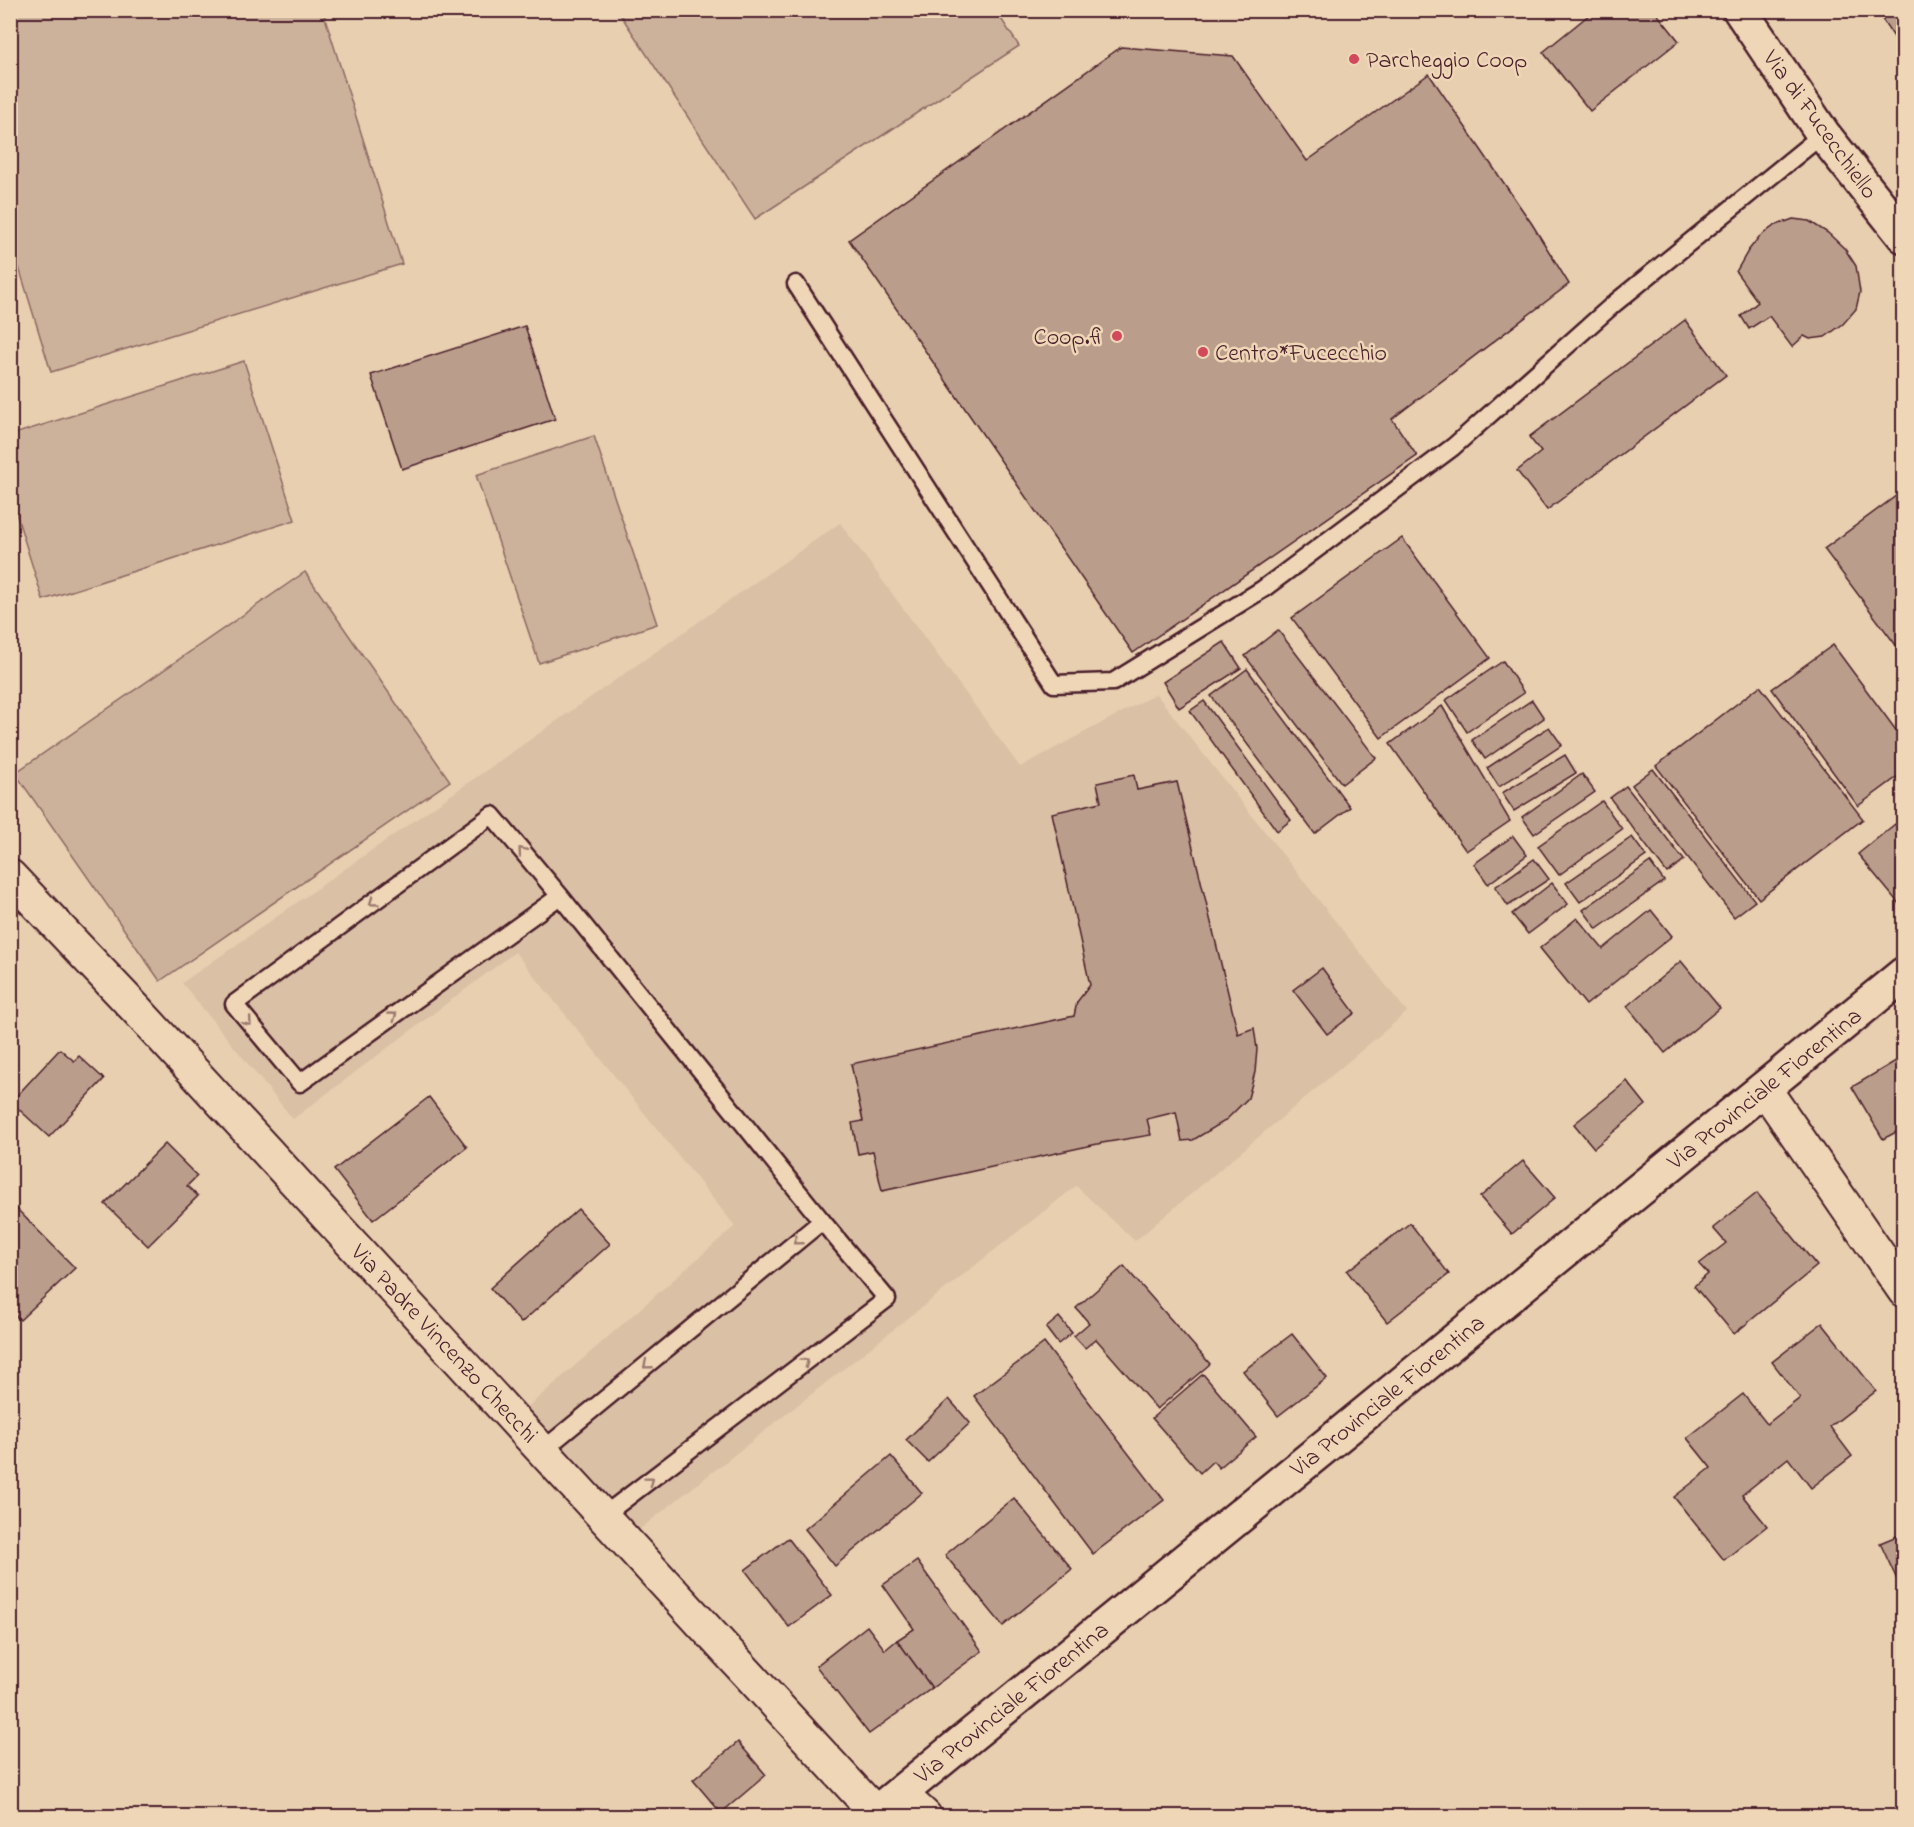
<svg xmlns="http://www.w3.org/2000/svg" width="1914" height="1827" viewBox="0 0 1914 1827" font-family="'Indie Flower',sans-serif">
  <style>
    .built { fill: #dac0a5 }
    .pitch { fill: #cdb29b; stroke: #8c6863; stroke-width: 1.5 }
    .building { fill: #bb9d8b; stroke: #4a1f2b; stroke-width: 1.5 }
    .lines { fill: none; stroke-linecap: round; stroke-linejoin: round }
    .service-casing { stroke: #4a1f2b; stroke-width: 21 }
    .minor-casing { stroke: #4a1f2b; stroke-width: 36 }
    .secondary-casing { stroke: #4a1f2b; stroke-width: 38 }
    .service { stroke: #eed6b6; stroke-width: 16 }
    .minor { stroke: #eed6b6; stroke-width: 32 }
    .secondary { stroke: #eed6b6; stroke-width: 33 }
    .oneway { stroke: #9c7a70 }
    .poi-dot { fill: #d1495b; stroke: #eed6b6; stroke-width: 2 }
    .labels { text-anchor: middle; stroke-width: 5; stroke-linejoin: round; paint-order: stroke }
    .poi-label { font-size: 24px; fill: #4a1f2b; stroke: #eed6b6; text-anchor: start }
    .street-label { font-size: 24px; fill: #4a1f2b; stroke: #eed6b6 }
  </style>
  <rect width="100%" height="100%" fill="#e7cfb0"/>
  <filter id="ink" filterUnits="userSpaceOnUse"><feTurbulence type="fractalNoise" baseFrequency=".0167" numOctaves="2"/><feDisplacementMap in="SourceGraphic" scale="12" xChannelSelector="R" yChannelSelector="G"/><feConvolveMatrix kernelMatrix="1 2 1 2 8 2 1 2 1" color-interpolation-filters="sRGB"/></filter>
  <g filter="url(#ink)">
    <polygon class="built" points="840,523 1020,767 1156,694 1407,1012 1135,1241 1076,1186 626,1540 514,1419 735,1226 515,952 293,1119 182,983"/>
    <g class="pitch">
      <polygon points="10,11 323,11 402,264 51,372 11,241"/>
      <polygon points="618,11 996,11 1019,46 755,219"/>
      <polygon points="244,361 295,520 43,600 11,497 11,435"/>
      <polygon points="594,436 657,624 539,663 476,475"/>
      <polygon points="305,572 450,781 160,981 15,773"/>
    </g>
    <g class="building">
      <polygon points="1595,10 1654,10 1679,41 1590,111 1543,52"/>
      <polygon points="1876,10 1904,10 1904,44 1900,46"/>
      <polygon points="1121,47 1233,56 1307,161 1429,74 1532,224 1569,284 1392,419 1417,456 1133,653 849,240"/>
      <polygon points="1793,219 1809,221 1828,233 1845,249 1856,266 1860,292 1856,309 1843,324 1825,337 1810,339 1804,336 1792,347 1769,316 1749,329 1741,316 1758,302 1736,272 1748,251 1759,237 1774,226"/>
      <polygon points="1685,320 1726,375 1547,510 1517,471 1541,452 1529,437"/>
      <polygon points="525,326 555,419 402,469 371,375"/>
      <polygon points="1904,490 1904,656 1824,549"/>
      <polygon points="1402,538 1490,658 1381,738 1292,618"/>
      <polygon points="1278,630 1376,758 1342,784 1245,656"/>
      <polygon points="1224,642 1241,668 1179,708 1163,682"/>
      <polygon points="1833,645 1904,741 1904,772 1858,806 1772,689"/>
      <polygon points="1503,661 1524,693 1467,732 1446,700"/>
      <polygon points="1247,669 1350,807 1315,834 1211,696"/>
      <polygon points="1760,686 1863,819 1759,899 1656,766"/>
      <polygon points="1532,700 1544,718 1485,759 1472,740"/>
      <polygon points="1204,701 1291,820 1277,831 1190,711"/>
      <polygon points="1442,706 1510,821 1466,851 1390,744"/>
      <polygon points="1549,727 1562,745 1499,787 1487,768"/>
      <polygon points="1565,755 1576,773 1514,811 1502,793"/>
      <polygon points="1653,769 1755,901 1734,917 1632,785"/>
      <polygon points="1582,774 1595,792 1534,834 1522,817"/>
      <polygon points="1134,775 1137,790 1177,782 1238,1034 1254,1028 1257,1049 1255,1072 1248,1098 1225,1121 1193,1140 1182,1141 1176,1112 1147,1119 1151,1135 1102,1143 882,1191 873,1151 858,1154 852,1123 863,1121 851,1064 1074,1016 1077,1002 1090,985 1052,813 1101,802 1097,783"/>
      <polygon points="1626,786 1684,860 1667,873 1610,798"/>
      <polygon points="1602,801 1622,829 1559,875 1538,846"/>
      <polygon points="1895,824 1904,835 1904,910 1858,854"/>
      <polygon points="1513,836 1527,855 1488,884 1474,864"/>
      <polygon points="1632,837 1646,856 1580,902 1566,883"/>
      <polygon points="1534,859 1549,879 1508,906 1495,887"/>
      <polygon points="1650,862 1664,881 1597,929 1583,910"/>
      <polygon points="1552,883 1568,904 1528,934 1512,914"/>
      <polygon points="1651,910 1672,936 1586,1005 1540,948 1577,918 1603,949"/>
      <polygon points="1681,961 1720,1008 1665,1053 1627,1006"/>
      <polygon points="1322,968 1355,1013 1327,1034 1293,990"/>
      <polygon points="60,1049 74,1061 79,1056 104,1079 49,1137 11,1102"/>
      <polygon points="1904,1056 1904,1128 1883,1139 1852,1087"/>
      <polygon points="1627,1081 1646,1105 1594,1148 1574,1124"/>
      <polygon points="429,1097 467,1147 373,1220 334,1170"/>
      <polygon points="165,1144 197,1176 187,1186 198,1196 148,1246 105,1204"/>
      <polygon points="1523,1161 1555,1198 1512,1234 1480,1197"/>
      <polygon points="1757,1193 1817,1266 1734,1334 1694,1286 1708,1274 1699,1264 1726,1243 1713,1228"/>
      <polygon points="10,1202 75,1268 20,1320 10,1310"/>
      <polygon points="578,1209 610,1244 521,1323 490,1288"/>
      <polygon points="1410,1223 1449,1274 1387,1322 1347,1271"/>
      <polygon points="1124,1266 1210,1364 1157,1409 1096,1339 1085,1348 1074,1336 1089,1323 1076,1308"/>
      <polygon points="1059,1317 1072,1333 1058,1344 1046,1328"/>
      <polygon points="1822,1323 1876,1391 1830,1427 1852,1456 1811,1488 1788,1458 1742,1495 1767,1526 1724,1560 1674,1497 1711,1468 1687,1438 1743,1394 1767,1424 1800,1398 1772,1362"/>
      <polygon points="1292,1334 1327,1378 1278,1416 1243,1371"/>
      <polygon points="1044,1343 1164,1500 1093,1554 974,1396"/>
      <polygon points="1203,1374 1256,1437 1219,1468 1213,1461 1200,1473 1152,1418"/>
      <polygon points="949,1399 970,1423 928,1462 906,1440"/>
      <polygon points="891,1456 922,1493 835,1566 805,1529"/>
      <polygon points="1014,1498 1072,1569 1003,1626 945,1555"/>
      <polygon points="1904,1533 1904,1584 1900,1586 1880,1543"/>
      <polygon points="788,1538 832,1595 789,1627 745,1570"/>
      <polygon points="917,1561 982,1651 932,1688 897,1640 914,1629 883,1585"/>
      <polygon points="867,1626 885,1650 897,1640 932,1688 869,1734 816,1666"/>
      <polygon points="738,1742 766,1775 721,1813 693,1780"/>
    </g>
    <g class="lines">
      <g class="service-casing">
        <g id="service">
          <polyline points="796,284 1054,684 1113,682 1263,589 1453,447 1615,303 1823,134"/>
          <polyline points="560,896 300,1083 234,1004 492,815 560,896 822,1221"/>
          <polyline points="543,1450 822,1221 887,1299 603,1516"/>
        </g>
      </g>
      <g class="minor-casing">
        <g id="minor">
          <polyline points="10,876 135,1008 876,1813"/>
          <polyline points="1764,1088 1904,1291"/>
          <polyline points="900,1793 925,1816"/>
        </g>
      </g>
      <g class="secondary-casing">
        <g id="secondary">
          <polyline points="1740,10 1823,134 1904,236"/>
          <polyline points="872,1816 1904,974"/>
        </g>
      </g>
      <use href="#service" class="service"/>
      <use href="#minor" class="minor"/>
      <use href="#secondary" class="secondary"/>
    </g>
    <defs><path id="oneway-chevron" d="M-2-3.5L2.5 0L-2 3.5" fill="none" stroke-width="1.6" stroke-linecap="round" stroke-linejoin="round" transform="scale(1.5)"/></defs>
    <g class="oneway">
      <use href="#oneway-chevron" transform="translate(522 851) rotate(-130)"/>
      <use href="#oneway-chevron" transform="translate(373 902) rotate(144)"/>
      <use href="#oneway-chevron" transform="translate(393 1016) rotate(-36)"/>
      <use href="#oneway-chevron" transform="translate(248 1022) rotate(50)"/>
      <use href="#oneway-chevron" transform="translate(797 1241) rotate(141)"/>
      <use href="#oneway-chevron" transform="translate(805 1362) rotate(-37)"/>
      <use href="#oneway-chevron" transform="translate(647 1365) rotate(141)"/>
      <use href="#oneway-chevron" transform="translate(650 1481) rotate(-37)"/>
    </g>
  </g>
  <g class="poi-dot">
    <circle cx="1354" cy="59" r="6"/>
    <circle cx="1117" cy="336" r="6"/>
    <circle cx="1203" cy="352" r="6"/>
  </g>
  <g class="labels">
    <g class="poi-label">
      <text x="1366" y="67">Parcheggio Coop</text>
      <text x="1105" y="344" text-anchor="end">Coop.fi</text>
      <text x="1215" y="360">Centro*Fucecchio</text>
    </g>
    <g class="street-label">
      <text transform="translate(1821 124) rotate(54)" y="8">Via di Fucecchiello</text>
      <text transform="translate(1764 1088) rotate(-39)" y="8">Via Provinciale Fiorentina</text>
      <text transform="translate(445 1343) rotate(47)" y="8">Via Padre Vincenzo Checchi</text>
      <text transform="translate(1387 1395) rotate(-39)" y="8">Via Provinciale Fiorentina</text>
      <text transform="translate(1011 1702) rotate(-39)" y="8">Via Provinciale Fiorentina</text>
    </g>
  </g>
  <rect width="1914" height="1827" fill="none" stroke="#eed6b6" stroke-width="36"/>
  <rect x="18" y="18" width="1878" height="1791" fill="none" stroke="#4a1f2b" stroke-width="2" filter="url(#ink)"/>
</svg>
